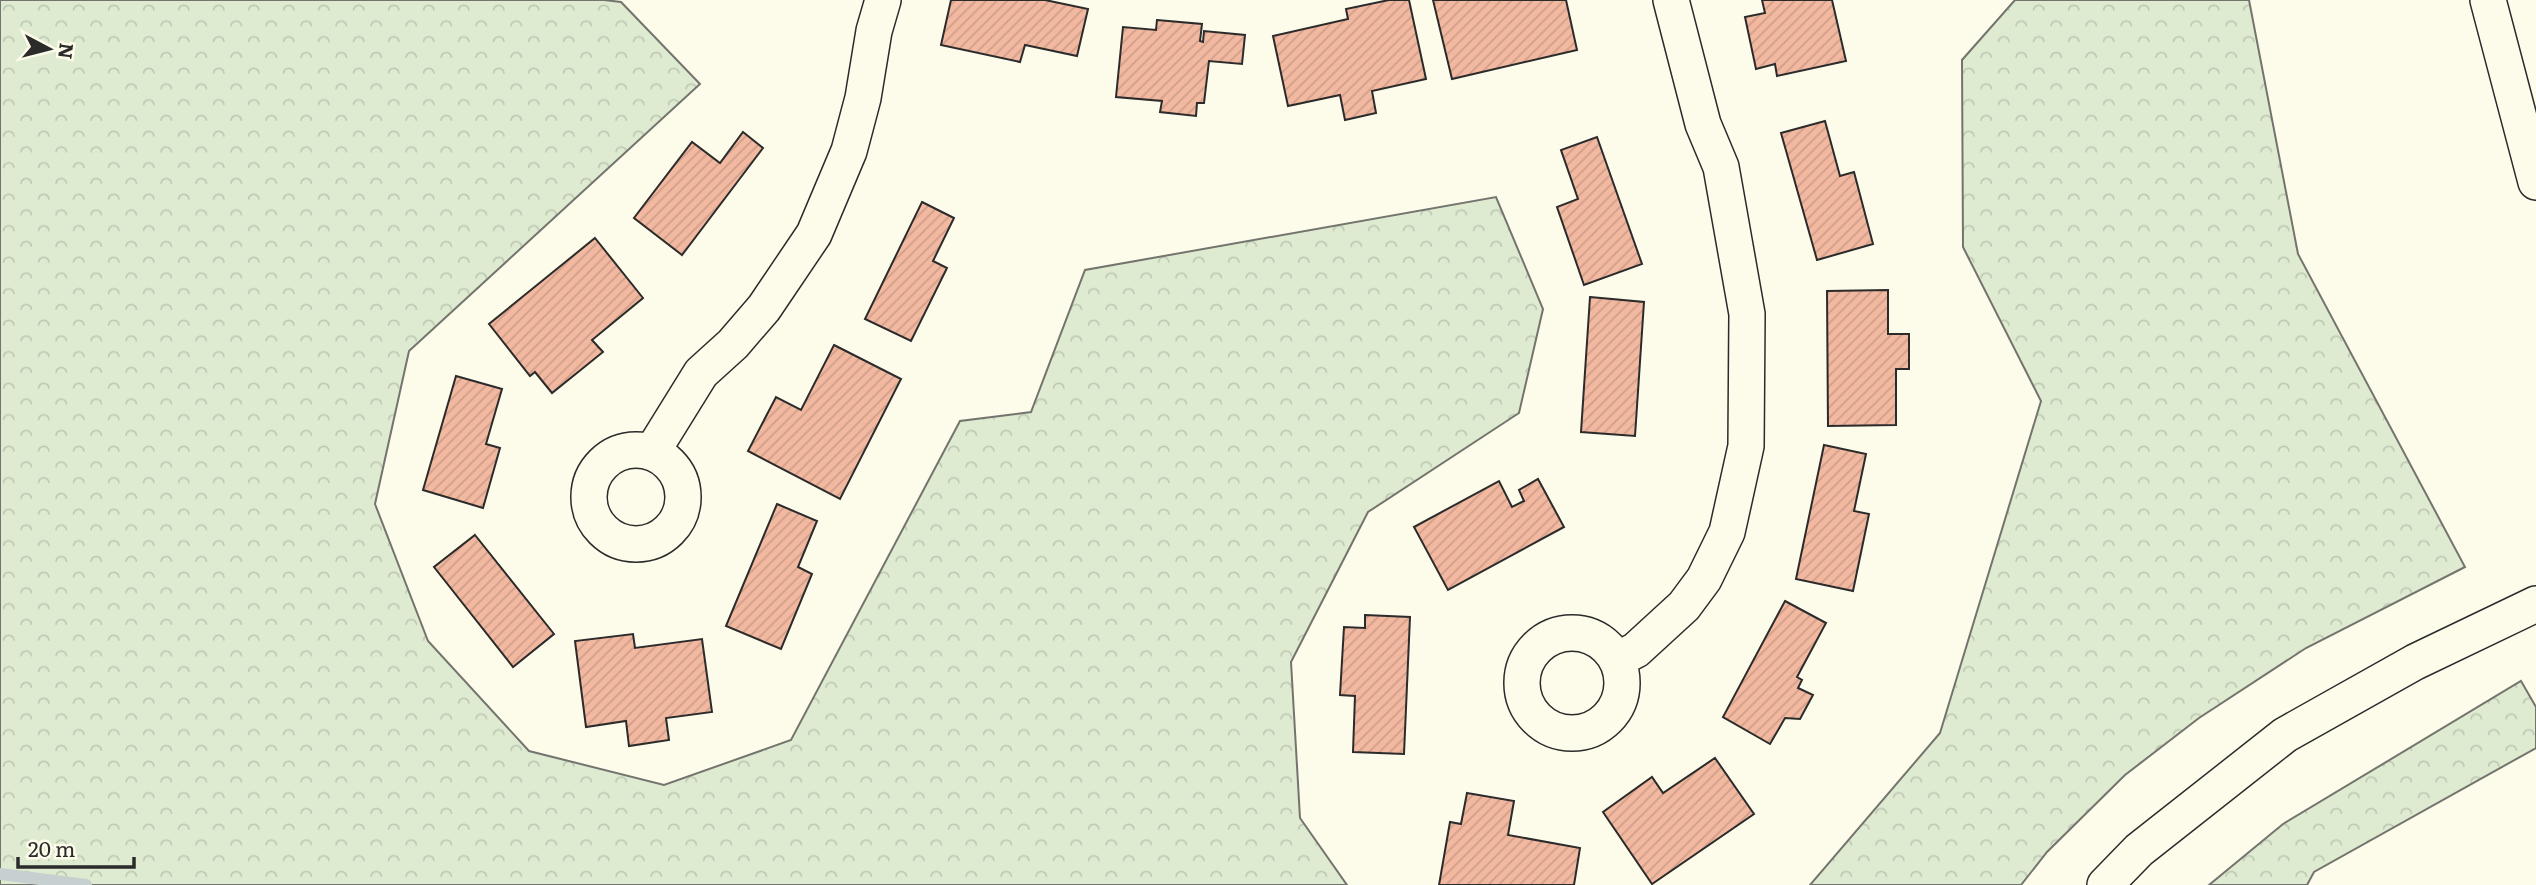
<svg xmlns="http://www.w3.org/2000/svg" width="2536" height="885" viewBox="0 0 2536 885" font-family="Literata,serif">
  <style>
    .forest { fill: url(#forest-crowns); stroke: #74746e; stroke-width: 2 }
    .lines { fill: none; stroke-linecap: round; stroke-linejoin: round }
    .stream { stroke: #c7d0d0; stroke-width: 12 }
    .building { fill: url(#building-hatch); stroke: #2b2b2b; stroke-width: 2 }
    .minor-casing { stroke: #2b2b2b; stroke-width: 38 }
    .minor { stroke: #fdfbea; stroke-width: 35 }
  </style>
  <defs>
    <pattern id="forest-crowns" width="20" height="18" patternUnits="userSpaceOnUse" patternTransform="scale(1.75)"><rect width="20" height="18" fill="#deebd1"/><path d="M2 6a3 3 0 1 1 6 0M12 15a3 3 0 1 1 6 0" fill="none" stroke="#bfcab4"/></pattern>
    <pattern id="building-hatch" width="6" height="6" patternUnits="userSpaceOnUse" patternTransform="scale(1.75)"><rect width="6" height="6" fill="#f2b8a0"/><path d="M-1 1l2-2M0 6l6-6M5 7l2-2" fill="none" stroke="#d09e8a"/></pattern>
  </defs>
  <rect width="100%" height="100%" fill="#fdfbea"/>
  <g class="forest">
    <polygon points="0,0 604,0 621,2 700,84 409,351 375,504 428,641 529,751 664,785 791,740 960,421 1031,412 1085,270 1496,197 1543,309 1519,413 1368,512 1291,662 1300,818 1347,885 0,885"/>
    <polygon points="2015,0 2249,0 2298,254 2465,567 2306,648 2199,718 2125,775 2047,852 2021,885 1810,885 1940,733 2041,401 1963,247 1962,60"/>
    <polygon points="2521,681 2536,707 2536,748 2314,872 2307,885 2209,885 2283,824"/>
  </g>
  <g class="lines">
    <polyline class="stream" points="0,874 86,885"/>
  </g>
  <g class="building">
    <polygon points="951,0 1045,0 1088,9 1077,56 1025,45 1020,62 941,45"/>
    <polygon points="1389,0 1409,0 1426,79 1372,91 1376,113 1345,120 1340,95 1288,106 1273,36 1348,19 1346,9"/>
    <polygon points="1433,0 1566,0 1577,50 1452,79"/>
    <polygon points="1762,0 1832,0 1846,61 1777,76 1775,64 1756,69 1745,17 1765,13"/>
    <polygon points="1157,20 1202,24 1200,41 1203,42 1204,31 1245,35 1242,64 1209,61 1204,103 1197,103 1196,116 1160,112 1162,101 1116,97 1123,27 1156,30"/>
    <polygon points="1825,121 1840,176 1854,172 1873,244 1817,260 1781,133"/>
    <polygon points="743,132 763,148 682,255 634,218 692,142 720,163"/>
    <polygon points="1597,137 1642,264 1584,285 1557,207 1578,199 1561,150"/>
    <polygon points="922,202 954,218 933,261 947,268 911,341 865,319"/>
    <polygon points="595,238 643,298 592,340 603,352 552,393 535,372 530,376 489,324"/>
    <polygon points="1888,290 1888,334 1909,334 1909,369 1896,369 1896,425 1828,426 1827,291"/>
    <polygon points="1590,297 1644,302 1635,436 1581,432"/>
    <polygon points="834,345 901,379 840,499 748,451 776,397 801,410"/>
    <polygon points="456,376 502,389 486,444 500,448 483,508 423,490"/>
    <polygon points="1824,445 1866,454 1854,511 1869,514 1853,591 1796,579"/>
    <polygon points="1538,479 1564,527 1448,590 1414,527 1499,481 1512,507 1524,501 1519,490"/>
    <polygon points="777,504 817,521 798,567 812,574 781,649 726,626"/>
    <polygon points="475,535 554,634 513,667 434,567"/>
    <polygon points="1785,601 1826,623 1797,677 1802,680 1798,688 1813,695 1800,719 1785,718 1770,744 1723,717"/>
    <polygon points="1365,615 1410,617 1404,754 1353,752 1355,696 1340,695 1344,627 1365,628"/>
    <polygon points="633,634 635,648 702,639 712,712 666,718 669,740 629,746 626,721 586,727 575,641"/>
    <polygon points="1715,758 1754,814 1652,884 1603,812 1652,777 1663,793"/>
    <polygon points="1467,793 1514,801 1508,835 1580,848 1574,885 1439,885 1450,822 1461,824"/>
  </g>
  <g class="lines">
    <g class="minor-casing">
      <g id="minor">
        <polyline points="2488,0 2536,182"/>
        <circle cx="636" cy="497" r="47"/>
        <polyline points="652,452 701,373 733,344 764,308 814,234 849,151 863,98 874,31 883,0"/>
        <circle cx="1572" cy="683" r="50"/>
        <polyline points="1617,660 1636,650 1684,606 1704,579 1727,532 1746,446 1747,314 1721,167 1703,124 1671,0"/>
        <polyline points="2105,885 2139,850 2285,735 2415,662 2536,604"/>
      </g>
    </g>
    <use href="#minor" class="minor"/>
  </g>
  <g transform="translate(49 49) rotate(97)" stroke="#fdfbea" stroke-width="5" paint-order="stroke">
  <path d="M0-5L12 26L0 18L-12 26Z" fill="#2b2b2b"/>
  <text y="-10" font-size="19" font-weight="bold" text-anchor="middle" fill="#2b2b2b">N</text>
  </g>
  <path d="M18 857v10h116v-10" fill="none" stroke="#2b2b2b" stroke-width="3.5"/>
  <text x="28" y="857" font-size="21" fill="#2b2b2b" stroke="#fdfbea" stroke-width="5" paint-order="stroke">20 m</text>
</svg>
